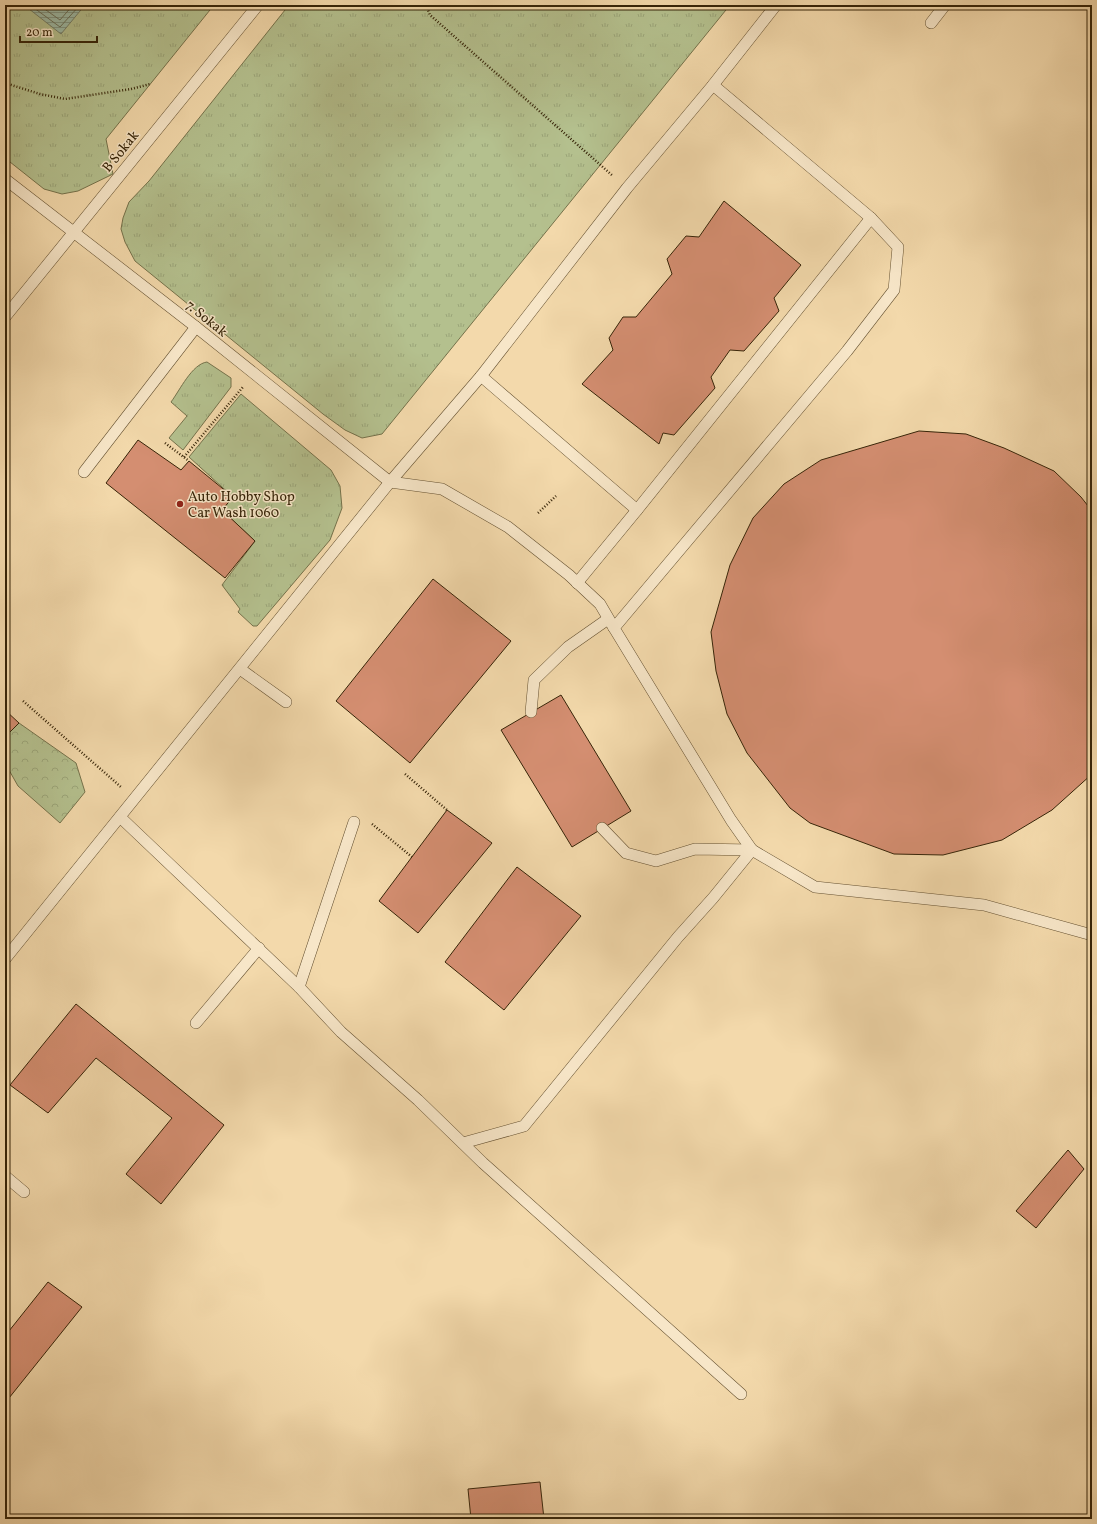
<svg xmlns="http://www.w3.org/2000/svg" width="1097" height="1524" viewBox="0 0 1097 1524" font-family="Vollkorn,serif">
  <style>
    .grass { fill: url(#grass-tufts); stroke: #75724b }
    .forest { fill: url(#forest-crowns); stroke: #75724b }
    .water { fill: url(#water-rules); stroke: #737e67 }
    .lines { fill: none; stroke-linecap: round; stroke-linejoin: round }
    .shore { stroke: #696f57; stroke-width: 1 }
    .building { fill: #d48e71; stroke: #362408 }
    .lane-casing { stroke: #655131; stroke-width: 12 }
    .path { stroke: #362408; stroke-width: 2.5; stroke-dasharray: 1 2; stroke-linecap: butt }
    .lane { stroke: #f7e6c8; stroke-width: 11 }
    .poi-dot { fill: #8f2418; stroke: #f7e6c8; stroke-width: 1.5 }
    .labels { text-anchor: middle; stroke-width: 3; stroke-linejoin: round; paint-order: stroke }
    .street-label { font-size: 14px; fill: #362408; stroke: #f7e6c8 }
    .poi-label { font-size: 14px; fill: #362408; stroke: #f7e6c8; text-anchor: start }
  </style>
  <defs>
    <pattern id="grass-tufts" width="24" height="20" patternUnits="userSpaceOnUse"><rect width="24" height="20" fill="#b4c08e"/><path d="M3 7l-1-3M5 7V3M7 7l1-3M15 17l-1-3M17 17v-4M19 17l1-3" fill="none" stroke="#9ba579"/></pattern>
    <pattern id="forest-crowns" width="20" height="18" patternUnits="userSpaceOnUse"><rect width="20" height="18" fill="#b4c08e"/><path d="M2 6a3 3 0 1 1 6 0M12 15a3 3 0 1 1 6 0" fill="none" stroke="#9ba579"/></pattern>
    <pattern id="water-rules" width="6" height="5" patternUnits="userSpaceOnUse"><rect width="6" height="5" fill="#9cbaa6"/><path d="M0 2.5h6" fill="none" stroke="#809785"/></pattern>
  </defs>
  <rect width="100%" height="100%" fill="#f3d9ab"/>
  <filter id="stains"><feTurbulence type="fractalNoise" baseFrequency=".005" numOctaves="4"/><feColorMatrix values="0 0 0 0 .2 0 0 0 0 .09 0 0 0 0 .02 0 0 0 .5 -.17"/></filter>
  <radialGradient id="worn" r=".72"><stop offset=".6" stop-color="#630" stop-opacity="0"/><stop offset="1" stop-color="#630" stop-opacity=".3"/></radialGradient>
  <g class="grass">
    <polygon points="5,5 214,5 106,139 113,174 78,191 62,194 44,189 5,158"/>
    <polygon points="289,5 730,5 382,434 362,438 345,430 323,414 135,261 125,242 121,229 123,218 129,202 149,181"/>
    <path d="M207,362L231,378V387L183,450L169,438L187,416L171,402C180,390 192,364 207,362Z"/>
    <polygon points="241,394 331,470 340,486 342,508 330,540 257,626 253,626 238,612 240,609 222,585 255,541 222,510 233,497 189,457"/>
  </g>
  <polygon class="forest" points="19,723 76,763 85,792 60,823 18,786 5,763 5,737"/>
  <polygon class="water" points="24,5 85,5 61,34"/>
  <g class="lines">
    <g class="shore">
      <polyline points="30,5 60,27 80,5"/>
      <polyline points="39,5 60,20 73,5"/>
    </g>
  </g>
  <g class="building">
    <polygon points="724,201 801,265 774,298 779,311 744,351 730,350 711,377 715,388 674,435 663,433 659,444 582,384 613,350 609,338 623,317 636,317 672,274 667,259 686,236 699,237"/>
    <polygon points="919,431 966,434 1004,448 1054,471 1081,497 1092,511 1092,774 1052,810 1002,840 943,855 894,854 810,823 790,808 747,753 727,714 716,671 711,632 730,565 753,518 784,484 821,460"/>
    <polygon points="138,440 181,470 189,461 233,497 222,510 255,541 225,578 106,483"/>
    <polygon points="433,579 511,641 410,763 336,701"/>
    <polygon points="561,695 631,811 572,847 501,730"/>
    <polygon points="5,710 19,723 5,737"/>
    <polygon points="447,810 492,843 418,933 379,901"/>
    <polygon points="517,867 581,916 504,1010 445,962"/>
    <polygon points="76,1004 224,1125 161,1204 126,1174 172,1118 96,1058 48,1113 10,1085"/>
    <polygon points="1068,1150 1084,1169 1036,1228 1016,1211"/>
    <polygon points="48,1282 82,1307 5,1403 5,1336"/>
    <polygon points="540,1482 544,1519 471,1519 468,1489"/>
  </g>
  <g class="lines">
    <g class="lane-casing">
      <g id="lane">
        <polyline points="931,23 945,5"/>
        <polyline points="5,179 196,327 390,482 442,489 508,527 569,575 600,604 614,628"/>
        <polyline points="5,317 258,5"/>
        <polyline points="481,376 637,510"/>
        <polyline points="84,472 196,327"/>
        <polyline points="577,583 637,510 871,218"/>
        <polyline points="240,669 286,702"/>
        <polyline points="531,712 534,680 568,647 608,619"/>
        <polyline points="120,817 299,987 341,1032 418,1100 483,1163 741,1394"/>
        <polyline points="602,828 626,853 656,861 695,849 752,850 815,887 984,905 1092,935"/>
        <polyline points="5,959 390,482 481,376 627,188 713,85 776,5"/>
        <polyline points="299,987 354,822"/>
        <polyline points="196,1023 259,948"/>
        <polyline points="463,1143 524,1126 678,937 713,898 752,850 731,820 614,628 847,351 894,290 898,247 871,218 713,85"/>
        <polyline points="5,1176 24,1192"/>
      </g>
    </g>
    <g class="path">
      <polyline points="426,5 430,15 613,176"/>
      <polyline points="5,83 40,94 65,99 131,89 150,84"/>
      <polyline points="165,443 189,461"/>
      <polyline points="184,457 243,387"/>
      <polyline points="538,513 556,496"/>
      <polyline points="23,701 121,787"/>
      <polyline points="405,774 447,810"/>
      <polyline points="372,824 412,857"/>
    </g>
    <use href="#lane" class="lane"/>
  </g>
  <circle class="poi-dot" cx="180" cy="504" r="4"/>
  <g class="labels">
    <g class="street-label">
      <text transform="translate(120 151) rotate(-51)" y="5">B Sokak</text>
      <text transform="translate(207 318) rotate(39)" y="5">7. Sokak</text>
    </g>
    <g class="poi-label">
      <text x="188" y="501">Auto Hobby Shop<tspan x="188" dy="16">Car Wash 1060</tspan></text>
    </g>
  </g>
  <rect width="1097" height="1524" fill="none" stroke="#f3d9ab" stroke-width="20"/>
  <rect x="6" y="6" width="1085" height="1512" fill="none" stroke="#362408" stroke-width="2"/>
  <rect x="10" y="10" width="1077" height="1504" fill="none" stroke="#362408"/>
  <path d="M20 36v6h77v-6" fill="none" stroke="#362408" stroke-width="2"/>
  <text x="26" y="36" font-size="12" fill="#362408" stroke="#f7e6c8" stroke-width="3" paint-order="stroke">20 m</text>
  <rect width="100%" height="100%" filter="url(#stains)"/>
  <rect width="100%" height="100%" fill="url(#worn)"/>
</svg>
